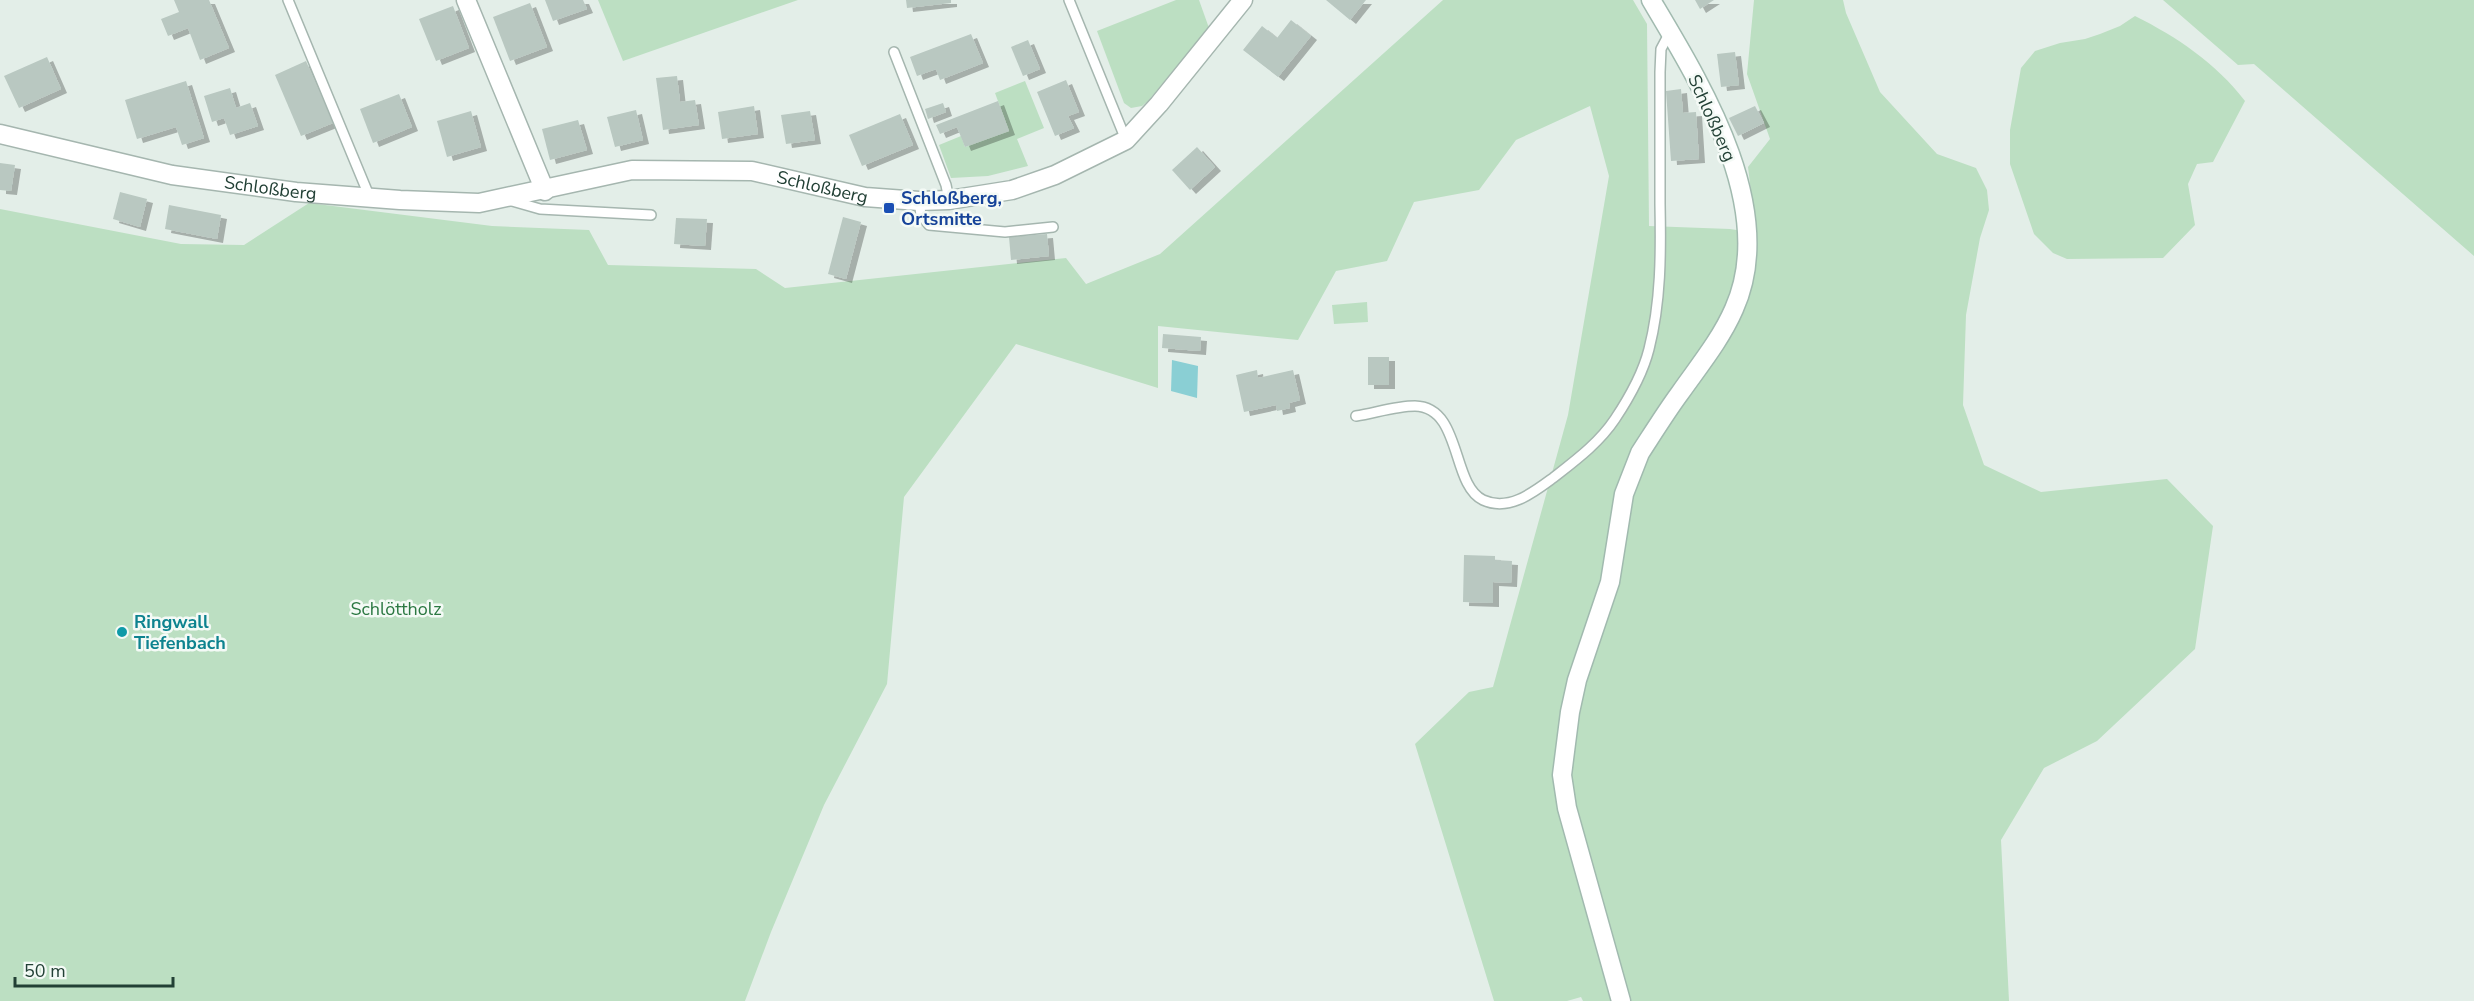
<svg xmlns="http://www.w3.org/2000/svg" width="2474" height="1001" viewBox="0 0 2474 1001" font-family="'Nunito Sans',sans-serif">
  <style>
    .green { fill: #bcdfc2 }
    .water { fill: #8acfd4 }
    .building { fill: #b9c8c1; filter: url(#shadow) }
    .lines { fill: none; stroke-linecap: round; stroke-linejoin: round }
    .lane-casing { stroke: #a5b6af; stroke-width: 12 }
    .street-casing { stroke: #a5b6af; stroke-width: 21 }
    .secondary-casing { stroke: #a1baaf; stroke-width: 21 }
    .lane { stroke: #fff; stroke-width: 9 }
    .street { stroke: #fff; stroke-width: 18 }
    .secondary { stroke: #fff; stroke-width: 18 }
    .transit-dot { fill: #1a4fb4; stroke: #f4faf6; stroke-width: 2 }
    .culture-dot { fill: #0f9aa8; stroke: #f4faf6; stroke-width: 2 }
    .labels { text-anchor: middle; stroke-width: 5; stroke-linejoin: round; paint-order: stroke }
    .street-label { font-size: 18px; fill: #224035; stroke: #f4faf6 }
    .transit-label { font-size: 18px; font-weight: bold; fill: #164399; stroke: #f4faf6; text-anchor: start }
    .park-label { font-size: 18px; fill: #2b7842; stroke: #f4faf6 }
    .culture-label { font-size: 18px; font-weight: bold; fill: #0d838f; stroke: #f4faf6; text-anchor: start }
  </style>
  <defs>
    <filter id="shadow"><feDropShadow dx="6" dy="4" stdDeviation="0" flood-color="#0004"/></filter>
  </defs>
  <rect width="100%" height="100%" fill="#e3eee8"/>
  <g class="green">
    <polygon points="598,0 798,0 623,61"/>
    <polygon points="1176,0 1199,0 1209,28 1148,101 1142,106 1131,108 1124,103 1097,31"/>
    <polygon points="1443,0 1633,0 1647,24 1649,226 1730,229 1756,233 1748,167 1770,139 1747,74 1754,0 1843,0 1846,13 1880,92 1937,154 1976,168 1987,190 1989,210 1980,238 1966,315 1963,405 1984,465 2041,492 2167,479 2213,526 2195,649 2097,741 2044,768 2001,840 2009,1001 1583,1001 1581,997 1567,1001 1494,1001 1415,744 1469,692 1493,687 1568,415 1609,176 1590,106 1516,140 1479,190 1414,202 1387,261 1336,271 1298,340 1158,326 1158,388 1016,344 904,497 887,684 824,805 771,932 745,1001 0,1001 0,209 181,244 244,245 309,203 492,226 589,230 608,265 756,269 785,288 1066,258 1086,284 1160,254"/>
    <polygon points="2163,0 2474,0 2474,256 2254,64 2238,65"/>
    <path d="M2135,16C2177,37 2216,63 2245,101L2213,162L2197,164L2188,184L2195,225L2163,258L2067,259L2053,253L2034,234L2010,164V130L2021,68L2035,51L2060,43L2085,39L2100,34L2120,26Z"/>
    <polygon points="1025,81 1044,128 1017,139 1028,166 988,176 951,178 939,145 961,136 965,147 1009,131 995,93"/>
    <polygon points="1367,302 1368,322 1334,324 1332,305"/>
  </g>
  <polygon class="water" points="1172,360 1198,366 1197,398 1171,391"/>
  <g class="building">
    <polygon points="174,0 209,0 229,48 200,60 188,28 168,36 161,19 179,12"/>
    <polygon points="545,0 583,0 587,9 553,21"/>
    <polygon points="906,0 951,0 951,3 907,8"/>
    <polygon points="1326,0 1366,0 1350,20"/>
    <polygon points="1695,0 1714,0 1700,9"/>
    <polygon points="530,3 547,47 510,61 493,17"/>
    <polygon points="453,6 469,48 436,61 419,19"/>
    <polygon points="1291,20 1311,36 1278,77 1243,50 1262,26 1277,38"/>
    <polygon points="971,34 983,63 940,80 936,69 917,76 910,57"/>
    <polygon points="1028,40 1040,69 1023,76 1011,47"/>
    <polygon points="1735,52 1739,85 1721,87 1717,54"/>
    <polygon points="47,57 61,89 19,108 4,76"/>
    <polygon points="306,61 333,123 301,136 275,75"/>
    <polygon points="677,76 680,102 695,100 699,125 663,130 656,78"/>
    <polygon points="1066,80 1079,112 1068,116 1074,128 1055,136 1037,92"/>
    <polygon points="186,81 204,138 182,145 176,127 137,139 125,100"/>
    <polygon points="230,88 236,108 250,103 258,126 230,135 224,118 212,122 204,96"/>
    <polygon points="1681,89 1683,113 1696,112 1699,159 1671,161 1666,91"/>
    <polygon points="399,94 412,127 373,143 360,109"/>
    <polygon points="998,101 1009,131 965,147 957,127 940,134 936,125"/>
    <polygon points="943,103 946,112 928,119 925,109"/>
    <polygon points="754,106 758,134 722,139 718,112"/>
    <polygon points="1755,106 1764,123 1738,136 1729,118"/>
    <polygon points="636,110 643,140 615,147 607,117"/>
    <polygon points="471,111 481,147 447,157 437,121"/>
    <polygon points="810,111 815,140 786,144 781,115"/>
    <polygon points="900,114 913,145 862,166 849,135"/>
    <polygon points="578,120 587,150 550,160 542,129"/>
    <polygon points="1197,147 1215,167 1190,190 1172,170"/>
    <polygon points="0,163 15,165 11,191 0,190"/>
    <polygon points="120,192 147,199 140,227 113,219"/>
    <polygon points="169,205 221,215 217,239 165,229"/>
    <polygon points="843,217 861,222 846,279 828,274"/>
    <polygon points="676,218 707,219 705,246 674,244"/>
    <polygon points="1047,234 1049,256 1011,260 1009,237"/>
    <polygon points="1163,334 1201,337 1200,351 1162,348"/>
    <rect x="1368" y="357" width="21" height="28"/>
    <polygon points="1257,370 1258,378 1293,370 1300,400 1289,403 1290,408 1277,411 1276,405 1244,412 1236,375"/>
    <polygon points="1464,555 1495,556 1495,560 1512,561 1511,583 1493,582 1493,603 1463,602"/>
  </g>
  <g class="lines">
    <g class="lane-casing">
      <g id="lane">
        <polyline points="288,0 370,198"/>
        <polyline points="1069,0 1126,140"/>
        <polyline points="894,52 946,185 949,200"/>
        <polyline points="509,200 540,209 651,215"/>
        <polyline points="919,201 921,215 929,225 1005,232 1053,227"/>
        <path d="M1356,416C1375,413 1396,406 1415,406C1462,407 1451,485 1483,500C1509,512 1534,492 1553,478C1576,460 1599,443 1615,419C1629,398 1643,373 1649,349C1661,302 1661,253 1660,204C1660,160 1660,116 1660,72L1661,49L1670,32"/>
      </g>
    </g>
    <g class="street-casing">
      <g id="street">
        <polyline points="466,0 545,191"/>
        <path id="s1" d="M0,134L172,175L296,192L400,200L479,203L632,170L752,171L865,197L919,201L949,200L1012,190L1055,175L1126,140L1159,104L1243,0"/>
      </g>
    </g>
    <g class="secondary-casing">
      <path id="secondary" d="M1621,1001L1567,808L1562,775L1570,712L1577,680L1610,582L1624,494L1640,453C1653,433 1666,412 1680,393C1699,366 1721,339 1734,309C1779,209 1701,84 1651,0"/>
    </g>
    <use href="#lane" class="lane"/>
    <use href="#street" class="street"/>
    <use href="#secondary" class="secondary"/>
  </g>
  <rect class="transit-dot" x="883" y="202" width="12" height="12" rx="3"/>
  <circle class="culture-dot" cx="122" cy="632" r="6"/>
  <g class="labels">
    <g class="street-label">
      <text transform="translate(1712 118) rotate(66)" y="6">Schloßberg</text>
      <text dy="6" stroke="none"><textPath href="#s1" startOffset="834">Schloßberg</textPath></text>
      <text dy="6" stroke="none"><textPath href="#s1" startOffset="276">Schloßberg</textPath></text>
    </g>
    <g class="transit-label">
      <text x="901" y="204">Schloßberg,<tspan x="901" dy="21">Ortsmitte</tspan></text>
    </g>
    <g class="park-label">
      <text x="396" y="615">Schlöttholz</text>
    </g>
    <g class="culture-label">
      <text x="134" y="628">Ringwall<tspan x="134" dy="21">Tiefenbach</tspan></text>
    </g>
  </g>
  <path d="M15 977v9h158v-9" fill="none" stroke="#224035" stroke-width="3"/>
  <text x="24" y="977" font-size="18" fill="#224035" stroke="#f4faf6" stroke-width="4.5" paint-order="stroke">50 m</text>
</svg>
